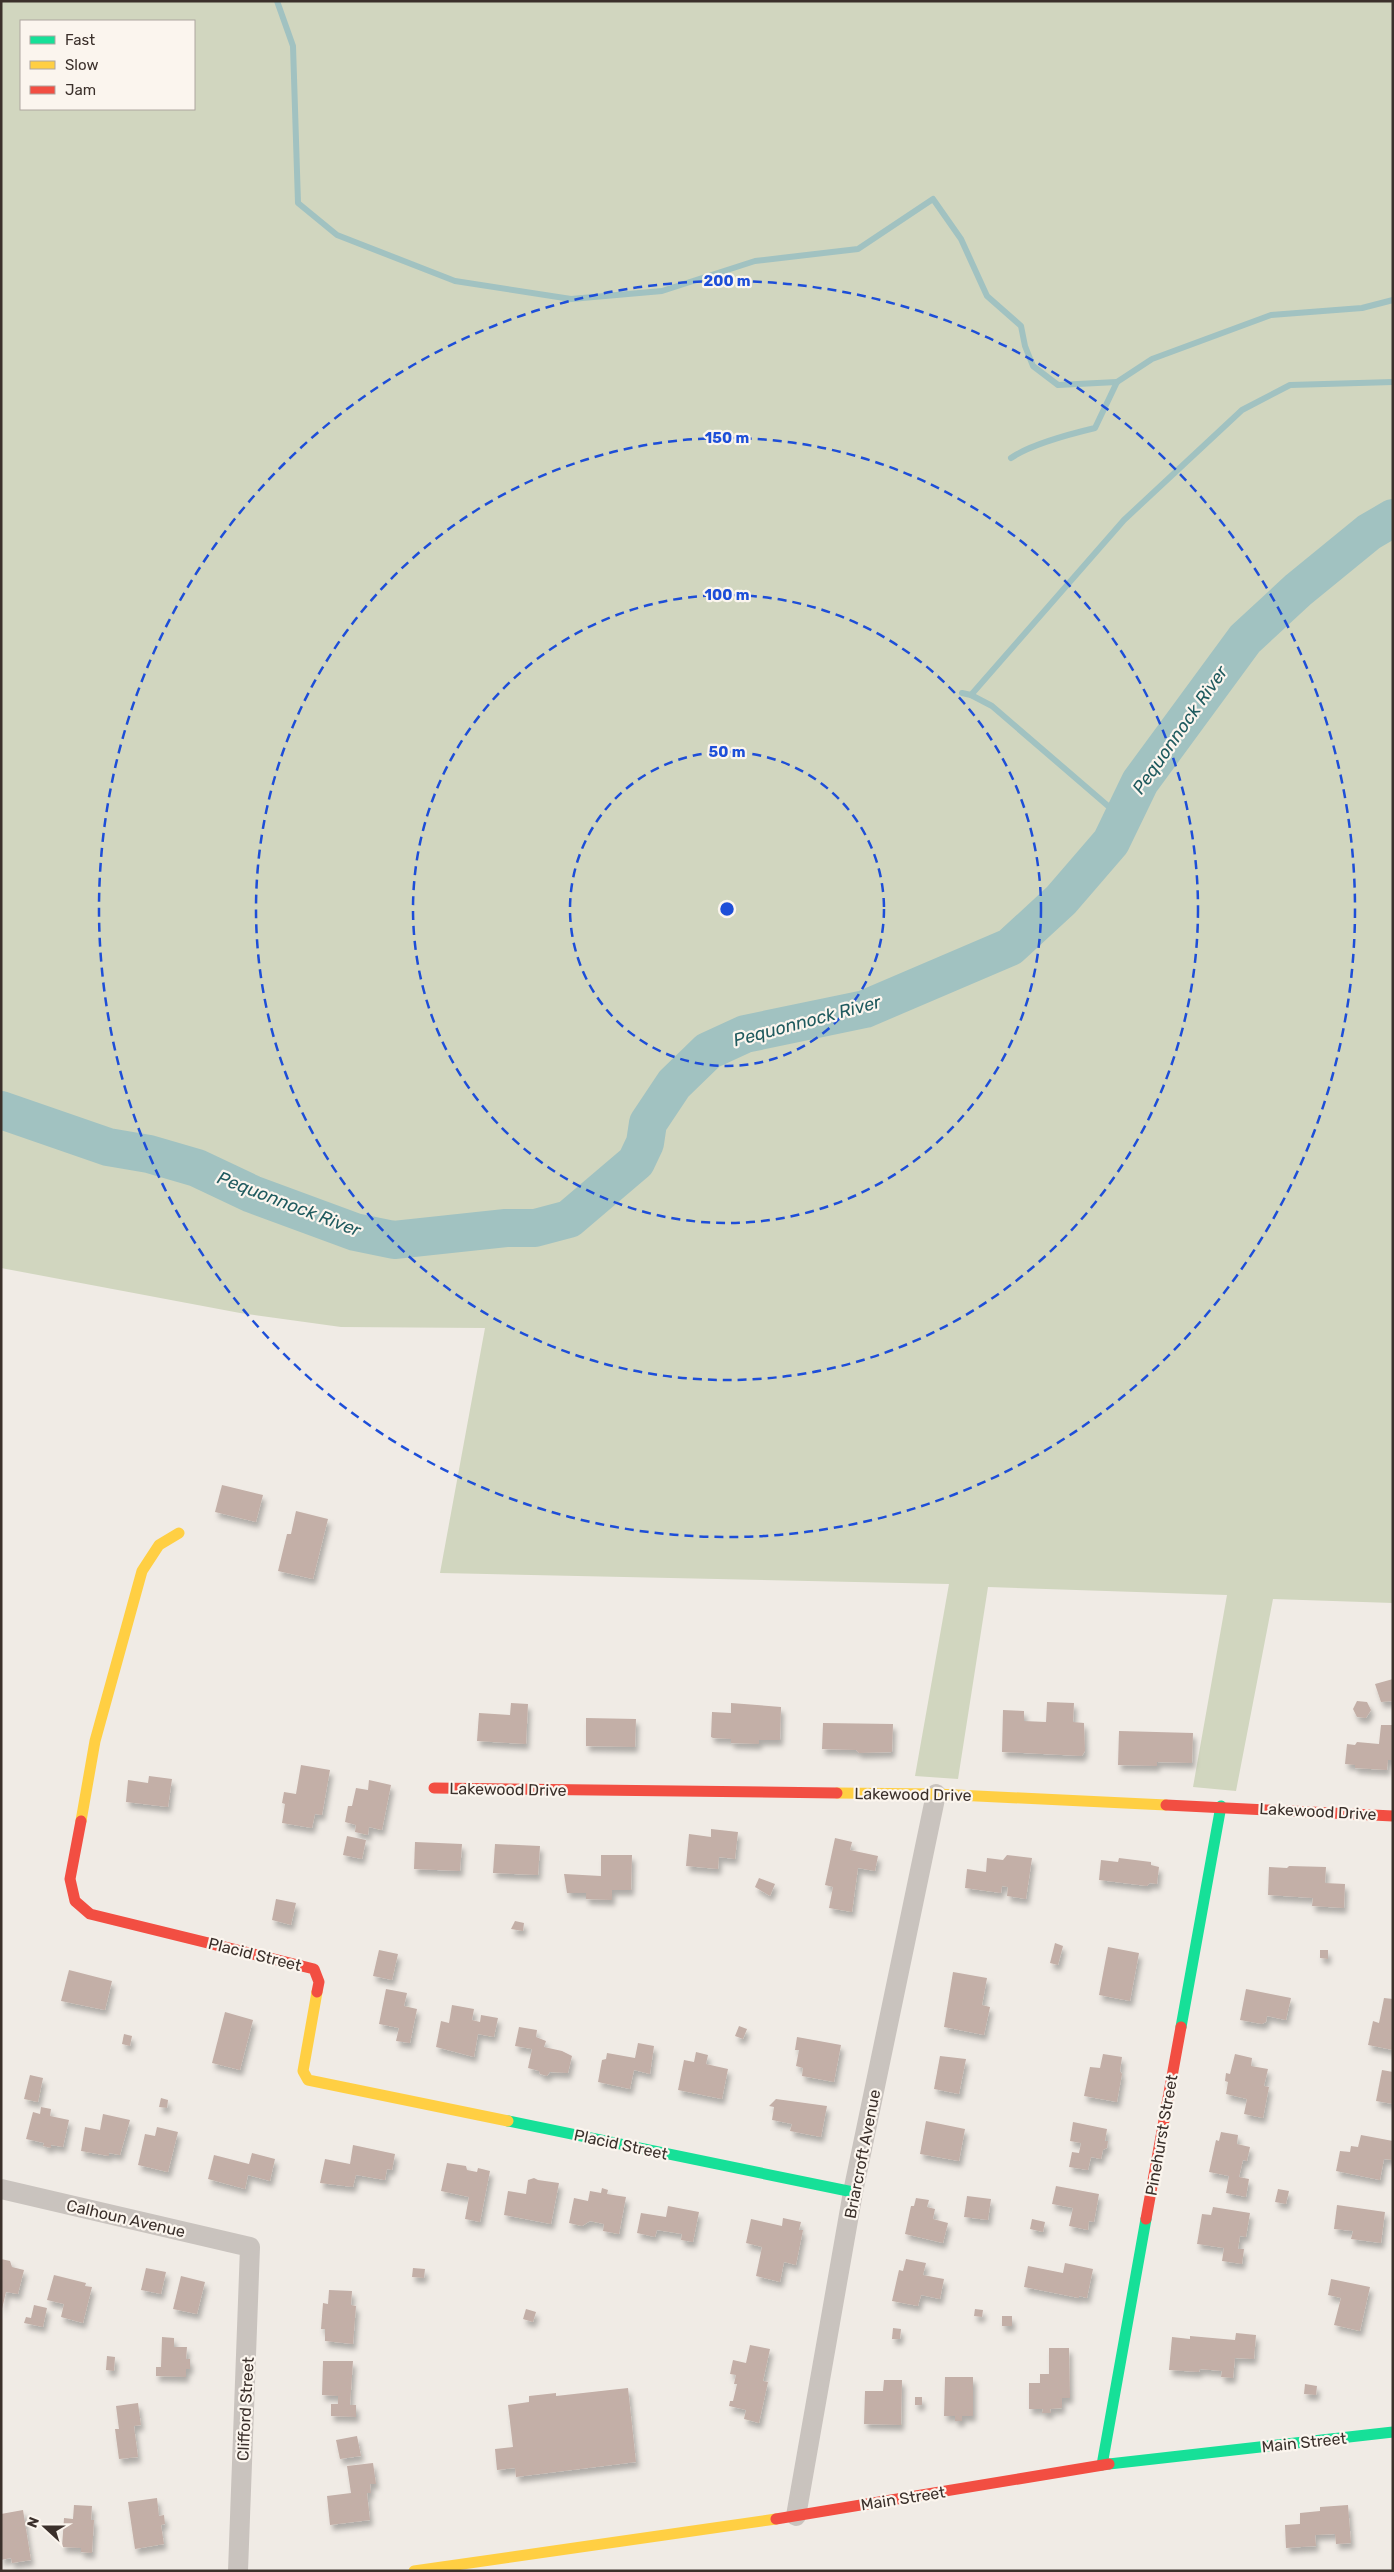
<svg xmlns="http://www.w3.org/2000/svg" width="1394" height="2572" viewBox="0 0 1394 2572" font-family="Rubik,sans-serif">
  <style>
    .green { fill: #d1d6bf; fill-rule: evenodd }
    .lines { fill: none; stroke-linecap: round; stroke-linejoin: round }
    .stream { stroke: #a1c2c1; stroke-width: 6 }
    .river { stroke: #a1c2c1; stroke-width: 38 }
    .building { fill: #c3afa7; filter: url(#shadow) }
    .street { stroke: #c9c3be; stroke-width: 20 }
    .fast { stroke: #16e098; stroke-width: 11 }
    .slow { stroke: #ffcf43; stroke-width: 11 }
    .jam { stroke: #f24e42; stroke-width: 11 }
    .ring { fill: none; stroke: #1d4ed8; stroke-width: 2.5; stroke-dasharray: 9 6 }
    .labels { text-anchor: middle; stroke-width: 4.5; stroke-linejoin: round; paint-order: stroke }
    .street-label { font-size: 16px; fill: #3b302b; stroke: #fbf5ee }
    .water-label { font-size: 18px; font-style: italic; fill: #1f5a5e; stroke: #fbf5ee }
    .centre { fill: #1d4ed8; stroke: #fbf5ee; stroke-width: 2.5 }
    .ring-label { font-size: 15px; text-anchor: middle; font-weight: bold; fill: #1d4ed8; stroke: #fbf5ee; stroke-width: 4.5; stroke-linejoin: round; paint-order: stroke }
  </style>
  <defs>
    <filter id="shadow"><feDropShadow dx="3" dy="5.5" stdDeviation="2.5" flood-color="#0004"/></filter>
  </defs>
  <rect width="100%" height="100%" fill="#f0ebe5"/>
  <path class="green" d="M1,1H1393V1603L1273,1599L1236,1791L1193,1787L1227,1595L988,1587L958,1779L915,1776L949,1584L440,1573L485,1328L341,1327L240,1313L1,1268ZM21,21H194V109H21Z"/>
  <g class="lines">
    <g class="stream">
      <polyline points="277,1 293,46 298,203 337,235 455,281 571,299 662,291 755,261 858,249 933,199 961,239 987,296 1021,326 1025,346 1033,366 1058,385 1117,382"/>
      <path d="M1011,458C1031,444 1070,434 1095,428L1117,382L1152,359L1271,315L1362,308L1393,300"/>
      <polyline points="962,693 971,695 992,706 1122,818"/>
      <polyline points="971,695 1124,520 1242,410 1290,385 1393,382"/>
    </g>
    <polyline class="river" points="1,1110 108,1147 149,1154 197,1168 252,1194 355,1232 394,1240 506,1228 535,1228 569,1219 636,1162 645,1143 648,1123 674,1084 708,1051 745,1034 865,1009 1010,947 1061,900 1111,842 1140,782 1245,639 1298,590 1369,532 1393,518"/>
  </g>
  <g class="building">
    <polygon points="222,1485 263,1495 256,1522 215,1512"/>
    <polygon points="296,1511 328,1519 313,1579 278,1571 287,1534 291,1534"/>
    <polygon points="1393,1679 1393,1701 1381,1702 1375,1684"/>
    <polygon points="1357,1701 1367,1702 1371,1710 1366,1718 1357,1717 1353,1709"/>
    <polygon points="1047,1702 1074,1703 1073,1722 1084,1723 1085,1751 1082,1756 1002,1752 1003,1710 1024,1711 1024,1721 1046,1722"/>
    <polygon points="511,1703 528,1704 526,1744 477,1741 479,1713 510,1715"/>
    <polygon points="731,1703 781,1707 780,1740 759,1740 759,1744 731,1743 731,1739 713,1738 711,1737 712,1712 731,1713"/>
    <polygon points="586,1718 636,1719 635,1747 586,1746"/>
    <polygon points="823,1723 893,1724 892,1752 859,1753 856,1750 822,1749"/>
    <polygon points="1381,1725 1393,1725 1393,1760 1388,1760 1387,1770 1355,1768 1355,1765 1345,1764 1347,1744 1355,1745 1357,1742 1379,1744"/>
    <polygon points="1119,1731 1193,1733 1192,1763 1157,1762 1157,1766 1118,1765"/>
    <polygon points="301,1765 330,1770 322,1815 315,1814 312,1828 282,1823 285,1804 282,1803 284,1792 296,1794"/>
    <polygon points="149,1776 172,1779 168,1807 126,1802 128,1780 148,1783"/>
    <polygon points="369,1780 391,1785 382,1830 369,1827 368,1835 355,1832 356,1825 345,1822 348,1806 352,1806 356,1788 368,1790"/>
    <polygon points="711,1829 738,1832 735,1859 719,1857 718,1869 686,1866 689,1834 711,1837"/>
    <polygon points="347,1836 366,1840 362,1859 343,1855"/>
    <polygon points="835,1838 852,1842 850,1850 878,1856 875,1871 858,1868 852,1912 829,1908 833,1887 825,1885"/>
    <polygon points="415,1842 462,1844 460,1871 414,1869"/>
    <polygon points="495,1844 540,1846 538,1875 493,1873"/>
    <polygon points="601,1855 632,1855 631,1890 612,1890 612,1900 586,1899 586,1893 567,1893 564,1874 601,1876"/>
    <polygon points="1007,1855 1032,1858 1026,1899 1007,1896 1008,1887 1002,1886 1001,1893 965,1888 967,1869 986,1872 987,1858 1003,1860"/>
    <polygon points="1119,1858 1151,1862 1151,1865 1159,1867 1157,1884 1150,1883 1147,1886 1099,1880 1101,1860 1118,1862"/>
    <polygon points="1289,1866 1326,1867 1325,1883 1345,1884 1344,1908 1312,1906 1313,1898 1268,1895 1269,1867 1287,1868"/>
    <polygon points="759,1878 775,1884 770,1896 755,1887"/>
    <polygon points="276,1899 296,1903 291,1925 272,1920"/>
    <polygon points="515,1921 524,1923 523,1931 511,1929"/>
    <polygon points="1055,1943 1063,1946 1058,1965 1050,1963"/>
    <polygon points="1108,1947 1139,1953 1130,2001 1099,1995"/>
    <polygon points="379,1950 398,1954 392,1980 373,1976"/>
    <polygon points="1320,1950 1328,1950 1328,1959 1320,1958"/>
    <polygon points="69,1970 112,1981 105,2010 61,2001"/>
    <polygon points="953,1972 987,1978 982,2005 990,2007 984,2035 944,2027"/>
    <polygon points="386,1989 407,1993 404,2006 417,2009 410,2043 396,2041 399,2028 379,2024"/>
    <polygon points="1246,1989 1291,1998 1286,2020 1267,2016 1266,2022 1262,2024 1240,2020"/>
    <polygon points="1384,1998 1393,1999 1393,2050 1368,2045 1373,2021 1379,2023"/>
    <polygon points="452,2005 474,2009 472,2020 480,2022 481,2015 498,2018 494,2037 478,2034 474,2057 436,2047 441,2021 449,2023"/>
    <polygon points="225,2012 253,2020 240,2070 212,2063"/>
    <polygon points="739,2026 747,2029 743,2039 735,2036"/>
    <polygon points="519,2027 537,2030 536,2037 546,2041 544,2047 562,2051 572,2056 568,2073 550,2072 547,2076 540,2074 539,2071 528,2068 532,2049 515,2046"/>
    <polygon points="124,2034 132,2036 130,2046 122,2044"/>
    <polygon points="797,2037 841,2045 834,2082 802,2076 803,2068 796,2066 799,2050 795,2050"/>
    <polygon points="638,2043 654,2046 650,2074 634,2070 630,2089 598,2082 602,2060 606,2059 607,2053 635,2058"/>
    <polygon points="696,2052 708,2055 706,2064 728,2069 722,2099 678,2090 684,2060 694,2062"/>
    <polygon points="1103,2054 1122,2057 1120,2071 1122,2074 1117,2102 1084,2096 1090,2067 1100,2068"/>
    <polygon points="1235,2054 1252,2058 1251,2066 1268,2069 1264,2086 1269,2087 1263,2118 1244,2114 1247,2099 1226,2094 1228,2082 1225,2081 1226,2073 1230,2074"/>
    <polygon points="940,2056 966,2059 959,2094 934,2089"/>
    <polygon points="1382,2070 1393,2072 1393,2104 1376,2101"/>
    <polygon points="30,2075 43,2078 38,2102 24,2099"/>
    <polygon points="161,2098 168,2100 167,2108 159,2107"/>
    <polygon points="776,2099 827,2106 821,2137 790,2131 792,2124 772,2120 774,2107 769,2106"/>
    <polygon points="41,2107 51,2109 50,2116 69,2120 63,2147 51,2145 51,2148 43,2146 44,2143 26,2139 33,2112 40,2114"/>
    <polygon points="103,2114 130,2120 120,2155 109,2153 109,2156 81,2151 85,2127 100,2130"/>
    <polygon points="926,2121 965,2129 959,2161 920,2154"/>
    <polygon points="1073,2122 1107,2129 1105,2141 1108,2141 1107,2148 1103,2150 1101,2159 1091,2157 1088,2170 1069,2167 1072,2152 1079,2153 1081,2143 1070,2141"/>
    <polygon points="157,2127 178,2132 168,2172 138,2165 145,2134 155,2136"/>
    <polygon points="1221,2132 1238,2135 1237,2144 1250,2147 1247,2161 1243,2160 1239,2177 1249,2179 1246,2197 1226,2193 1229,2176 1209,2172 1216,2140 1219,2141"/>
    <polygon points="1361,2135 1393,2141 1393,2160 1384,2159 1380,2180 1336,2171 1340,2151 1350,2152 1351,2146 1358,2147"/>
    <polygon points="353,2145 395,2154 392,2170 387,2169 385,2180 356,2175 353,2187 320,2183 325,2159 350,2164"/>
    <polygon points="252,2153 275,2159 270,2181 248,2175 245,2189 208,2179 214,2155 249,2164"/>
    <polygon points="447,2163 466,2166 467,2170 477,2172 478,2168 490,2171 480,2222 465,2219 469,2197 441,2191"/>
    <polygon points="534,2178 538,2180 559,2183 551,2224 504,2215 508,2191 526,2194 528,2180"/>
    <polygon points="1056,2186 1099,2194 1094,2222 1089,2221 1088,2230 1069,2226 1073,2208 1052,2204"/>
    <polygon points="602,2188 608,2190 607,2194 626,2197 619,2234 603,2231 604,2224 590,2221 582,2226 569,2223 574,2198 588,2201 590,2191 601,2193"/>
    <polygon points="1278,2189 1289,2191 1286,2204 1275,2202"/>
    <polygon points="967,2196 991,2199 988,2220 964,2217"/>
    <polygon points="916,2198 929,2200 927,2207 935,2209 933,2219 948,2223 943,2243 905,2234 911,2206 914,2206"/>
    <polygon points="1337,2205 1385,2212 1381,2243 1351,2239 1353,2231 1334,2229"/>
    <polygon points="668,2206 699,2212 693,2242 681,2240 682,2234 657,2230 655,2237 637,2233 641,2213 666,2217"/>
    <polygon points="1213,2207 1250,2213 1246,2237 1240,2236 1238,2249 1244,2249 1242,2264 1222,2261 1224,2248 1197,2244 1202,2214 1211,2215"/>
    <polygon points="783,2218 801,2222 799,2230 803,2230 796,2265 784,2262 780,2282 756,2276 762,2247 746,2243 751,2219 782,2226"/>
    <polygon points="1032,2219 1045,2222 1043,2232 1030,2229"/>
    <polygon points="1,2259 10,2261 12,2267 24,2270 18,2294 6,2292 2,2309"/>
    <polygon points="906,2259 926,2263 923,2275 944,2279 940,2299 921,2295 918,2306 892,2301 899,2270 903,2271"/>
    <polygon points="1065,2263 1093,2269 1087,2298 1079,2296 1079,2298 1024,2287 1028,2266 1063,2273"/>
    <polygon points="146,2268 166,2272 161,2294 141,2290"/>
    <polygon points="413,2268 425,2269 424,2278 412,2277"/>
    <polygon points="54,2275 86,2283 85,2286 92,2287 83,2323 61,2317 64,2304 47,2300"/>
    <polygon points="181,2276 205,2282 197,2314 173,2309"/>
    <polygon points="1331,2279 1370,2287 1360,2331 1334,2325 1341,2298 1328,2295"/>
    <polygon points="329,2290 352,2291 351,2305 356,2306 353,2344 325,2341 325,2329 321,2329 323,2303 328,2304"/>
    <polygon points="34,2305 47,2308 43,2327 24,2323 26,2317 31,2318"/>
    <polygon points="526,2309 536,2312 533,2322 523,2319"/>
    <polygon points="975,2309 983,2310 982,2317 974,2316"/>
    <rect x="1002" y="2316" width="10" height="10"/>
    <polygon points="893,2328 901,2329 900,2339 892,2339"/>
    <polygon points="1236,2333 1256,2335 1254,2359 1235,2358 1233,2378 1221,2377 1222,2371 1200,2369 1199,2372 1169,2370 1172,2337 1190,2339 1190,2336 1235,2340"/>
    <polygon points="162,2337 174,2338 174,2347 187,2347 186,2359 190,2359 190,2369 186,2369 186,2377 156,2376 156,2367 161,2367"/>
    <polygon points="750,2345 770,2349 763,2381 768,2382 759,2423 744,2419 746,2410 729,2406 730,2401 733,2401 737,2384 734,2384 736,2375 730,2374 733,2360 746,2363"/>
    <polygon points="1049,2348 1069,2348 1070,2398 1062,2398 1062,2408 1050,2409 1051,2413 1042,2413 1043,2409 1029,2409 1029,2383 1040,2383 1040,2374 1049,2374"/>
    <polygon points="107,2356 115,2357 114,2371 106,2370"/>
    <polygon points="323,2361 353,2361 350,2405 356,2405 356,2417 331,2416 331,2404 338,2404 338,2396 322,2395"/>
    <polygon points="945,2377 973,2377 973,2416 962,2416 962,2421 955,2421 955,2416 944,2416"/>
    <polygon points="884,2380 902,2380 901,2425 864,2424 865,2391 883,2391"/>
    <polygon points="1305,2384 1317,2386 1316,2395 1304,2394"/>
    <polygon points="628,2388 636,2462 516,2477 515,2468 497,2470 495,2449 513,2447 508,2405 529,2402 529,2396 556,2393 556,2396"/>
    <rect x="915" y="2397" width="7" height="8"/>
    <polygon points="138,2403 141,2425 134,2426 138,2457 119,2459 115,2429 119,2429 116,2406"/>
    <polygon points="357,2436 361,2456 340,2459 336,2440"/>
    <polygon points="373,2463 376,2484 370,2484 371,2493 367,2493 370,2520 330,2525 327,2496 351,2493 347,2466"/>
    <polygon points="157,2498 159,2516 164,2515 165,2524 161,2525 164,2544 135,2549 128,2502"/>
    <polygon points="74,2505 92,2506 91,2520 94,2520 92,2553 81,2552 81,2548 62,2547 64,2518 73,2519"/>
    <polygon points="1348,2505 1351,2543 1336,2544 1335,2534 1315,2535 1316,2546 1286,2548 1285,2525 1300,2524 1300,2513 1320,2511 1320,2507"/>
    <polygon points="23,2510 31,2560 12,2563 11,2558 1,2560 1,2514"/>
  </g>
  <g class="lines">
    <g class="street">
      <polyline points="1,2189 250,2247 238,2571"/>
      <polyline points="796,2516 853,2192 936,1794"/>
    </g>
    <g class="fast">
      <polyline points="1181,2027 1221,1806"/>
      <polyline points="508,2121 853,2192"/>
      <polyline points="1109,2464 1393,2432"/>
      <polyline points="1102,2465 1146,2219"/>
    </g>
    <g class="slow">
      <polyline points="837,1793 936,1794 1166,1805"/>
      <polyline points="81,1821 95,1741 142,1571 159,1545 179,1533"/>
      <polyline points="317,1992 303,2071 308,2080 508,2121"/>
      <polyline points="414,2571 776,2519"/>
    </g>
    <g class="jam">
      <polyline points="434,1788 837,1793"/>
      <polyline points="1166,1805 1393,1816"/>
      <polyline points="81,1821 70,1879 75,1901 90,1914 314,1969 319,1982 317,1992"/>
      <polyline points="1146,2219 1181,2027"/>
      <polyline points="776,2519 1109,2464"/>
    </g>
  </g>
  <g class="ring">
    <circle cx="727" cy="909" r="157"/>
    <circle cx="727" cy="909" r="314"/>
    <circle cx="727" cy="909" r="471"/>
    <circle cx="727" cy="909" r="628"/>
  </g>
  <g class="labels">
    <g class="street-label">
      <text transform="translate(508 1789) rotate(1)" y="6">Lakewood Drive</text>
      <text transform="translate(913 1794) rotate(1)" y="6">Lakewood Drive</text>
      <text transform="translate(1318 1811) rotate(3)" y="6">Lakewood Drive</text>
      <text transform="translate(255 1954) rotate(14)" y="6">Placid Street</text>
      <text transform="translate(1161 2135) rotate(-80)" y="6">Pinehurst Street</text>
      <text transform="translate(621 2144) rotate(12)" y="6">Placid Street</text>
      <text transform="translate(862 2154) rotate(-79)" y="6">Briarcroft Avenue</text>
      <text transform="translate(126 2218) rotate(13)" y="6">Calhoun Avenue</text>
      <text transform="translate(245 2409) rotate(-87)" y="6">Clifford Street</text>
      <text transform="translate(1304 2442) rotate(-6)" y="6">Main Street</text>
      <text transform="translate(903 2498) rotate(-9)" y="6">Main Street</text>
    </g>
    <g class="water-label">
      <text transform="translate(1180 730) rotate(-55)" y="6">Pequonnock River</text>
      <text transform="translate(807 1021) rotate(-15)" y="6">Pequonnock River</text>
      <text transform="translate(289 1204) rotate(21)" y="6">Pequonnock River</text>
    </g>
  </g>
  <circle cx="727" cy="909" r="8" class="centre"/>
  <g class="ring-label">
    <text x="727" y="286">200 m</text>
    <text x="727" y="443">150 m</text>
    <text x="727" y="600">100 m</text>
    <text x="727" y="757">50 m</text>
  </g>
  <rect width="1394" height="2572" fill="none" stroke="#3b302b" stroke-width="5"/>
  <rect x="20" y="20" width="175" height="90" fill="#fbf5ee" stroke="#aea6a0"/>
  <rect x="30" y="36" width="25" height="8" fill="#16e098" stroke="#aea6a0"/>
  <text x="65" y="45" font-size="15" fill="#3b302b">Fast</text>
  <rect x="30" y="61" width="25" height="8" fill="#ffcf43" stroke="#aea6a0"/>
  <text x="65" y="70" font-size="15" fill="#3b302b">Slow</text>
  <rect x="30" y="86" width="25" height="8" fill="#f24e42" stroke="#aea6a0"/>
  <text x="65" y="95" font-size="15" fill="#3b302b">Jam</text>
  <g transform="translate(45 2527) rotate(291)" stroke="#fbf5ee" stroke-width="4" paint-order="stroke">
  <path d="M0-4L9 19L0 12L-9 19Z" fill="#3b302b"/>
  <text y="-8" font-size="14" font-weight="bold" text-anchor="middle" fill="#3b302b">N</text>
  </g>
</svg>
